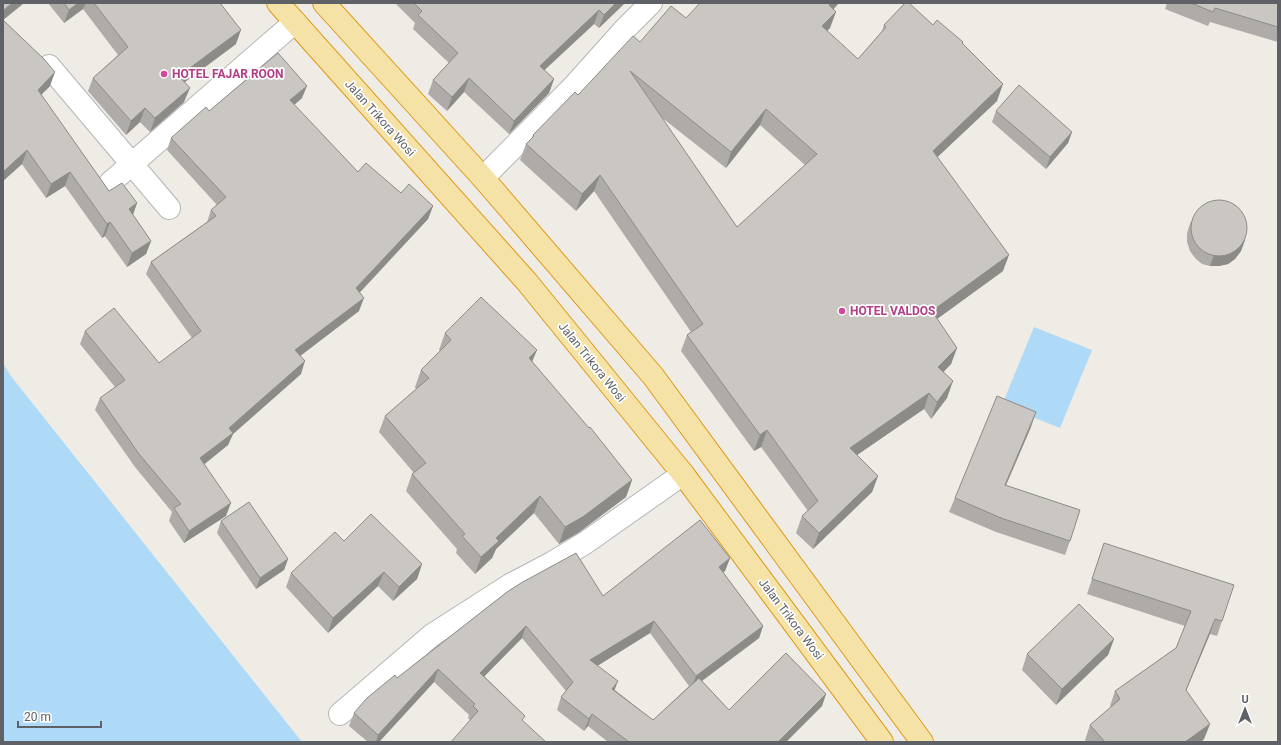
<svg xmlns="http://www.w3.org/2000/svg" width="1281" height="745" viewBox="0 0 1281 745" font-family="Roboto,sans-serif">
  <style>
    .water { fill: #aedaf7 }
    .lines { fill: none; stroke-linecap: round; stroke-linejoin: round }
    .minor-casing { stroke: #b3b6ba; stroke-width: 24 }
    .trunk-casing { stroke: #de9917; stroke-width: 24 }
    .minor { stroke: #fff; stroke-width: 22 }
    .trunk { stroke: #f5e2a6; stroke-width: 22 }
    .wall { fill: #aeaba8; fill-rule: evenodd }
    .shaded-wall { fill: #8d8b88 }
    .building { fill: #cac7c3; stroke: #8d8b88; fill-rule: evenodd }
    .hotel-dot { fill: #d1479c; stroke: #fff; stroke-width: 1.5 }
    .labels { text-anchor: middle; stroke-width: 3.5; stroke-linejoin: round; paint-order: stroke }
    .hotel-label { font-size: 12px; font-weight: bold; fill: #b23c85; stroke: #fff; text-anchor: start }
    .street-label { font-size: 12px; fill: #5e6165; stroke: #fff }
  </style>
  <rect width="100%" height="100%" fill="#efece6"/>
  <g class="water">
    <polygon points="1034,327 1092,350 1060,428 1002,405"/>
    <polygon points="3,363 10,375 302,742 3,742"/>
  </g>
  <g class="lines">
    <g class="minor-casing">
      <g id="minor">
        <polyline points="49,66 169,208"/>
        <polyline points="483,178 573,87 624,30 651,3"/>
        <polyline points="110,183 295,22"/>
        <polyline points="340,714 432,635 510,585 552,563 585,543 683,474"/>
      </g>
    </g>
    <g class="trunk-casing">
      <g id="trunk">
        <polyline points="278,3 527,282 683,474 882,742"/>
        <polyline points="324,3 483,178 653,376 922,742"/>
      </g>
    </g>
    <use href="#minor" class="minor"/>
    <use href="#trunk" class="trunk"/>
  </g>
  <g class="wall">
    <polygon points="3,3 24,3 3,20 50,86 41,95 109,191 137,203 133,215 151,241 146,254 127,267 105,236 102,238 65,186 46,198 22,164 3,181"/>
    <polygon points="48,3 220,3 236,44 185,82 184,102 150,132 140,122 126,135 88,91 93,78 118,55 83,9 64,23"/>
    <polygon points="395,3 625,3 599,28 594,24 544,70 554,79 549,93 509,134 464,92 447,111 428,94 433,80 449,63 413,29 415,23"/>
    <polygon points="1167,3 1278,3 1278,42 1210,22 1208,26 1165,9"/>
    <path d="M833,9L830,28L827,31L858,59L882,31L884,25H933L962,44L997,101L937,157L1003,271L937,319L957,348L951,364L943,372L947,398L931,419L924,409L857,455L878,476L872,492L813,549L796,533L802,516L808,511L761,447L754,451L681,351L687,335L691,332L594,191L576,211L520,160L526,144L531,139L533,135L578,95L640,42L686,18ZM661,117L726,168L760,125L805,165L737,227Z"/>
    <polygon points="302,98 294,105 358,172 401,193 433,206 428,219 359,292 359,311 300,356 301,374 233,434 228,445 204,464 226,516 184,543 169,521 172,512 135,467 95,410 100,398 115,387 80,344 85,331 159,363 192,338 146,274 151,262 207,222 211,210 217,205 167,150 171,138 209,111"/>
    <polygon points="996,111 1072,132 1068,143 1046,169 992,122"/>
    <polygon points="1191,221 1245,240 1241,251 1235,259 1228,264 1219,266 1210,266 1202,264 1195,258 1190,251 1187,242 1187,233"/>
    <polygon points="445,333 532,362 632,480 626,497 578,533 559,544 534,513 496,549 492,558 475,574 456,553 457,549 406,491 412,474 414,473 379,432 385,416 416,389 415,387 421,370 440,351 439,350"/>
    <polygon points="1031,427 1006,485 1070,541 1065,555 996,532 949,512 955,498"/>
    <polygon points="221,521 288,559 284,570 256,589 217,533"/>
    <polygon points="344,541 422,564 417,579 393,601 378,586 328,633 286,587 291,573"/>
    <polygon points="1104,543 1222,621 1217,636 1210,634 1186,691 1210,724 1204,739 1201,742 1086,742 1085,740 1090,725 1111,707 1110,706 1115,691 1176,648 1185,626 1087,594"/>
    <path d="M730,558L725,571L723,572L763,626L759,638L702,681L729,710L826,694L822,706L786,742H608L588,726L584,731L557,710L561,697L566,691L522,638L484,676L525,716L470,720L468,718L469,715L434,682L379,742H368L349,726L354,713L397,678L507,592L603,596ZM650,633L689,686L653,720L615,690L597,666Z"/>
    <polygon points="1114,639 1108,655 1056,705 1022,670 1027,654"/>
  </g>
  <g class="shaded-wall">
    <polygon points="12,3 24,3 3,20 3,11"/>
    <polygon points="78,3 86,3 83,9 64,23 69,10"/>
    <polygon points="616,3 625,3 599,28 604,15"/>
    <polygon points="830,3 839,3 823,21 829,5"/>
    <polygon points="599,10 594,24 535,79 540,66"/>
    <polygon points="836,12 830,28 816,42 822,26"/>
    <polygon points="241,30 236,44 174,90 179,76"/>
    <polygon points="55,72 50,86 33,103 38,90"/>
    <polygon points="469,78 464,92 447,111 452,97"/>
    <polygon points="554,79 549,93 509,134 514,121"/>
    <polygon points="1003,84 997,101 927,167 933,151"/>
    <polygon points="307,86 302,98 285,113 290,100"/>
    <polygon points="190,88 184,102 150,132 155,118"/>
    <polygon points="145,108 140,122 126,135 131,121"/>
    <polygon points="766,109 760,125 726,168 731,152"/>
    <polygon points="1072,132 1068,143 1046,169 1050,157"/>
    <polygon points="27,150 22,164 3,181 3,172"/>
    <polygon points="70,172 65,186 46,198 51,184"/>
    <polygon points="600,175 594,191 576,211 582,194"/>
    <polygon points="137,203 132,217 129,209"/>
    <polygon points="433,206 428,219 352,301 356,288"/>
    <polygon points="110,222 105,236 102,238 107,224"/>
    <polygon points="1245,240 1241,251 1235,259 1228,264 1219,266 1210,266 1214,255"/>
    <polygon points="151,241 146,254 127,267 132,253"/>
    <polygon points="1009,255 1003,271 926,327 932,311"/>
    <polygon points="364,298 359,311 291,363 295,350"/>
    <polygon points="957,348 951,364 932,384 938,367"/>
    <polygon points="537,350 530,367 529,358"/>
    <polygon points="305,361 301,374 233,434 228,445 196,471 200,458 229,428"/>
    <polygon points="953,381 947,398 931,419 937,402"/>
    <polygon points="929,393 924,409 844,464 850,448"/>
    <polygon points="1036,412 1031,427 1000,499 1005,485"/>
    <polygon points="767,430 761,447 754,451 760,435"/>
    <polygon points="878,476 872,492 813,549 819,533"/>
    <polygon points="632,480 626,497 578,533 559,544 565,527"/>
    <polygon points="540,496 534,513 496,549 492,558 475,574 481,557 496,538"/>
    <polygon points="231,503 226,516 184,543 189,531"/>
    <polygon points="730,558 725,571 714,579 719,567"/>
    <polygon points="288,559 284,570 256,589 260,578"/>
    <polygon points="422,564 417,579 393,601 399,587"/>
    <polygon points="384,572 378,586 328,633 333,618"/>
    <polygon points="1215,619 1210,634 1180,705 1186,690"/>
    <polygon points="654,621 650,633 586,673 590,660"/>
    <polygon points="526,626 522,638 476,685 480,673"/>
    <polygon points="763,626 759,638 691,689 696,676"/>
    <polygon points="1114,639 1108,655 1056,705 1062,689"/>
    <polygon points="438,669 434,682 379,742 376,742 378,735"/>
    <polygon points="618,681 613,694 612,689"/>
    <polygon points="826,694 822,706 786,742 778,742"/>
    <polygon points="592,714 588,726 584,731 589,719"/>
    <polygon points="1210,724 1204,739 1201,742 1185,742"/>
  </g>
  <g class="building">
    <polygon points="3,3 12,3 3,11"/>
    <polygon points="64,3 78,3 69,10"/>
    <polygon points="94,3 220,3 241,30 179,76 190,88 155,118 145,108 131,121 93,78 128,47"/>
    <polygon points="414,3 616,3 604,15 599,10 540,66 554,79 514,121 469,78 452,97 433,80 458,53 418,15 422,11"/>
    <path d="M700,3H830L829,5L836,12L822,26L858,59L886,27L884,25L905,3H909L933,25L937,20L963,42L962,43L1003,84L933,151L1009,255L932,311L957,348L938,367L953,381L937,402L929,393L850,448L878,476L819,533L802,516L818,501L767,430L760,435L687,335L703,324L600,175L582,194L526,144L534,136L533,135L575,92L578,95L633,36L640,42L671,6L686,18ZM630,71L731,152L766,109L817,154L737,227Z"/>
    <polygon points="1191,3 1278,3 1278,27 1215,8 1213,12"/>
    <polygon points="3,20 44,59 55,72 38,90 109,191 122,183 137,203 129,209 151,241 132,253 110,222 107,224 70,172 51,184 27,150 3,172"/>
    <polygon points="278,53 307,86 290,100 358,172 366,163 401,193 409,184 433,206 356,288 364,298 295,350 305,361 229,428 233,433 200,458 231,503 189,531 174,508 181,504 139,454 100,398 125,380 85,331 114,308 159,363 201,331 151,262 216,216 211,210 226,197 171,138 206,107 209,111"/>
    <polygon points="1019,85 1072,132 1050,157 996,111"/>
    <circle cx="1219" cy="228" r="28"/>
    <polygon points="481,297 537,350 529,358 589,428 590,427 632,480 584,516 565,527 540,496 496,538 499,541 481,557 462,536 465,534 412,474 426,463 385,416 429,378 421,370 451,340 445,333"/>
    <polygon points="997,396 1036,412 1005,485 1080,510 1070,541 1001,518 955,498"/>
    <polygon points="249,502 288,559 260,578 221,521"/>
    <polygon points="371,514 422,564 399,587 384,572 333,618 291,573 335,532 344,541"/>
    <polygon points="700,520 730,558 719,567 763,626 696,676 654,621 590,660 618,681 612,689 653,720 699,678 729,710 786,653 826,694 778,742 629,742 592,714 589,719 561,697 573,682 526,626 480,673 525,716 522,720 546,742 451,742 478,711 473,706 475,704 438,669 378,735 354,713 367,698 395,675 397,678 507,592 521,583 576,553 603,596"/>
    <polygon points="1104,543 1234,585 1222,621 1215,619 1186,690 1210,724 1185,742 1105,742 1090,725 1120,699 1115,691 1176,648 1191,611 1092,579"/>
    <polygon points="1079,604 1114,639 1062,689 1027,654"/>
  </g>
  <g class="hotel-dot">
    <circle cx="164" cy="74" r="4"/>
    <circle cx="842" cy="311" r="4"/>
  </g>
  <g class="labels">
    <g class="hotel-label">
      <text x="172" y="78">HOTEL FAJAR ROON</text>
      <text x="850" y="315">HOTEL VALDOS</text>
    </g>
    <g class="street-label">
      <text transform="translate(380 118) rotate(48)" y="4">Jalan Trikora Wosi</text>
      <text transform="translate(592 362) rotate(51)" y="4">Jalan Trikora Wosi</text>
      <text transform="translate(791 619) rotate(53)" y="4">Jalan Trikora Wosi</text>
    </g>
  </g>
  <rect width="1281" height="745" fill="none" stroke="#5e6165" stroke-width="8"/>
  <g transform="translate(1245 709)" stroke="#ffffff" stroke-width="3" paint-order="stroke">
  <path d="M0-3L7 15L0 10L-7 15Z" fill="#5e6165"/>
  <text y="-6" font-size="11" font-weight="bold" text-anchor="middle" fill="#5e6165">U</text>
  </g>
  <path d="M18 721v6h83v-6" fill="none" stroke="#5e6165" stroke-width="2"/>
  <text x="24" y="721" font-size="12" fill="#5e6165" stroke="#ffffff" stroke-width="3" paint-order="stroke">20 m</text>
</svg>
